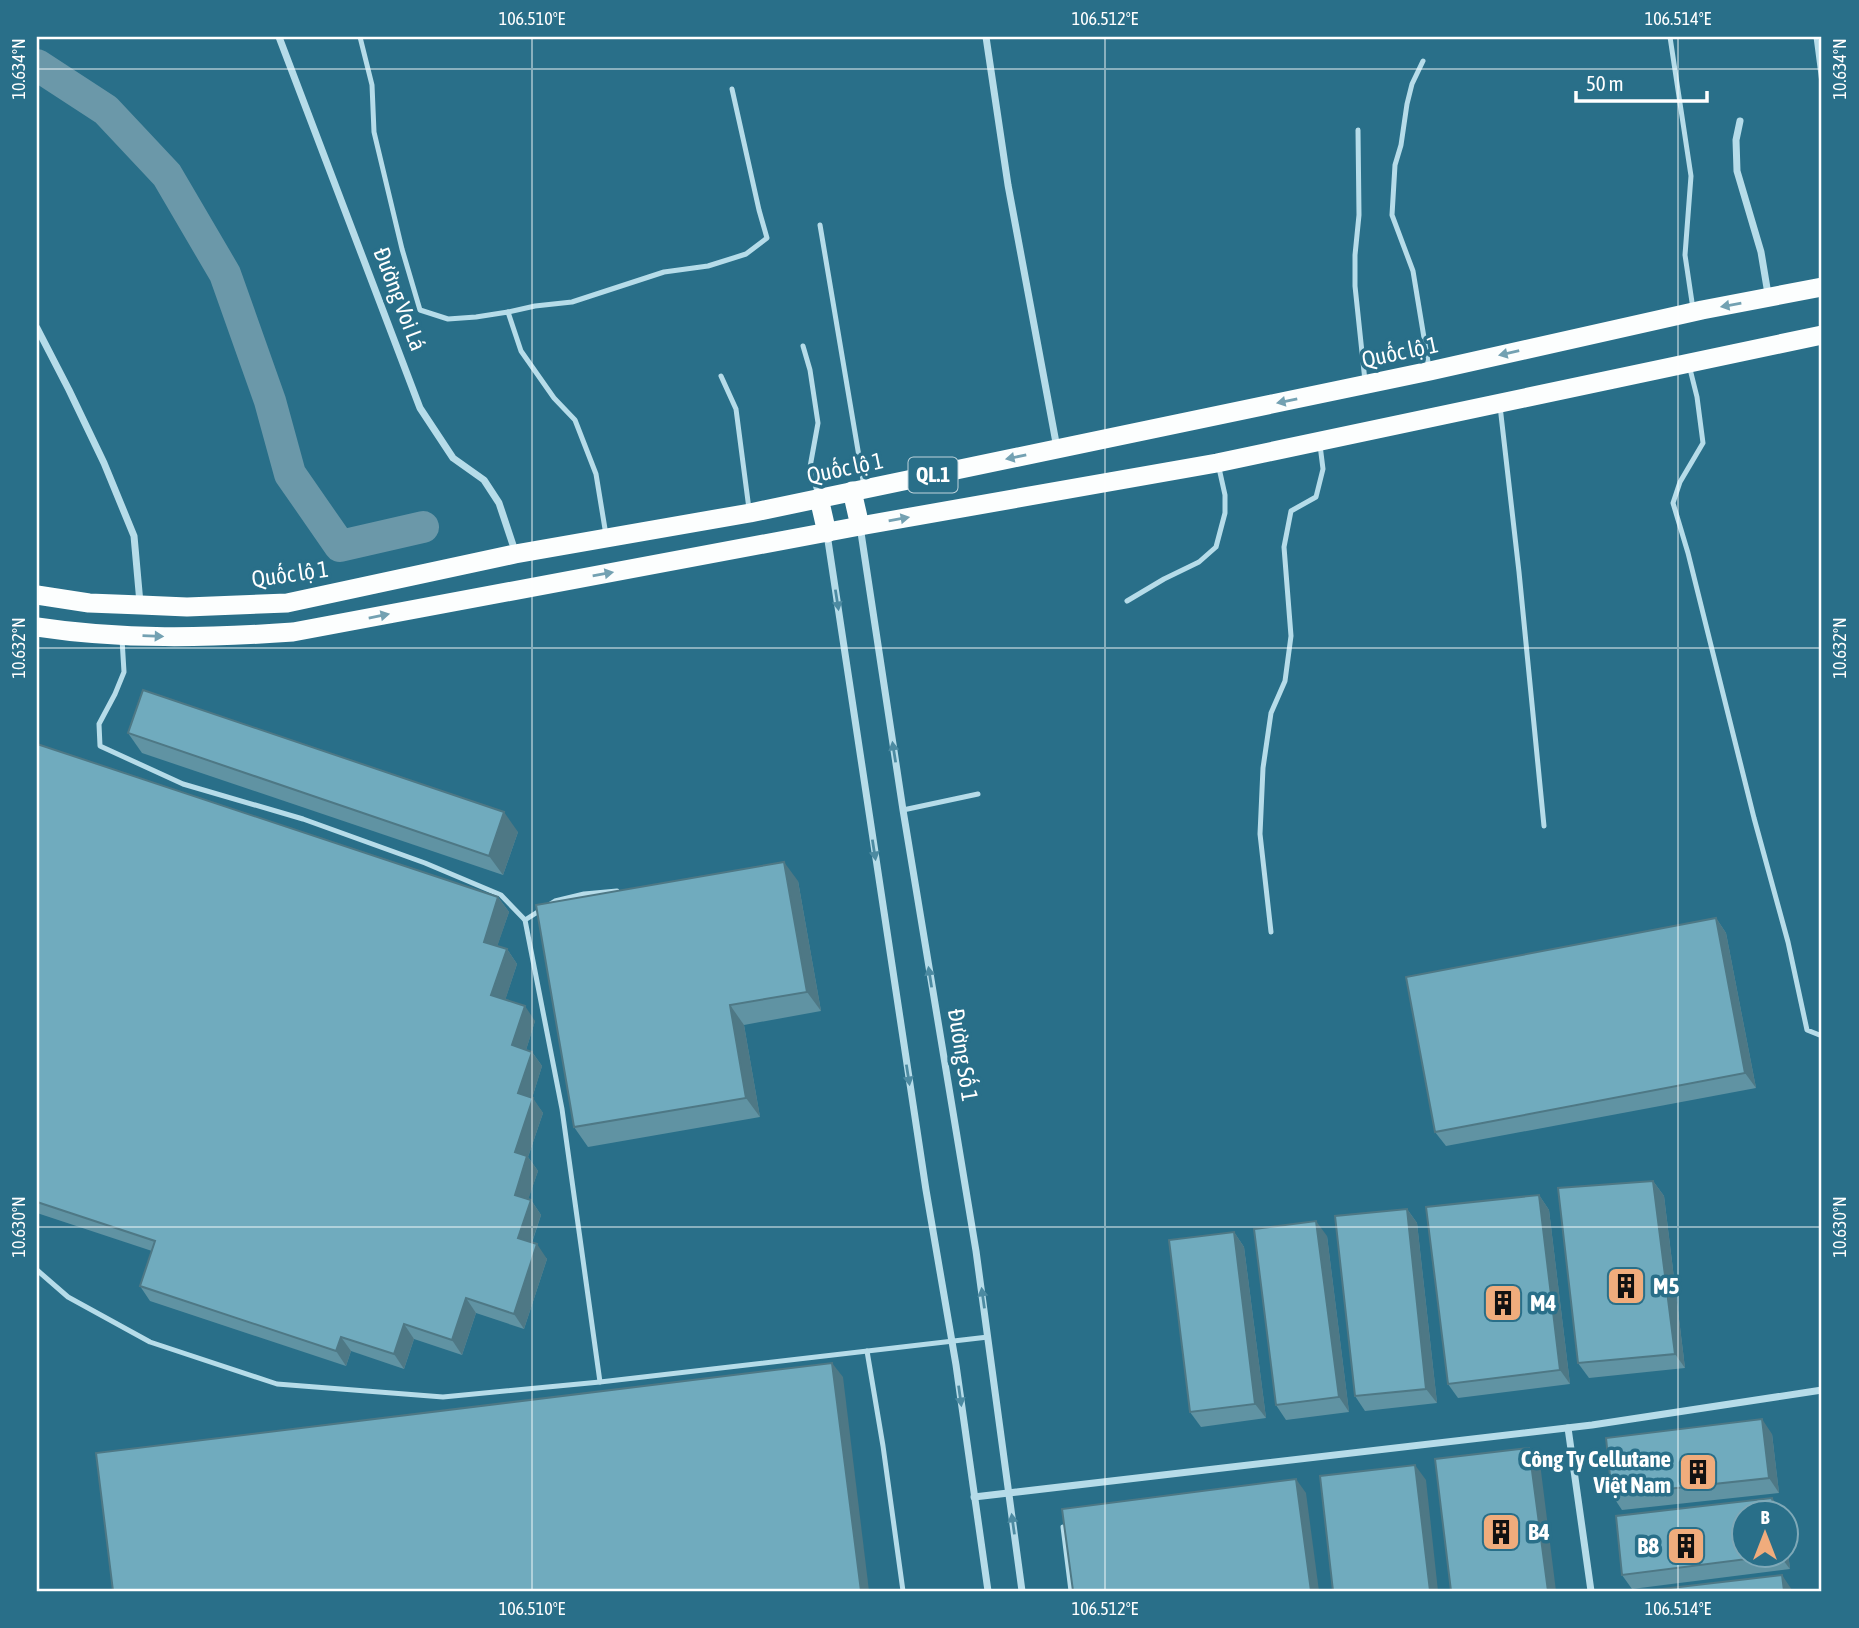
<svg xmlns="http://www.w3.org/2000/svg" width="1859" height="1628" viewBox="0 0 1859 1628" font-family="'Asap Condensed',sans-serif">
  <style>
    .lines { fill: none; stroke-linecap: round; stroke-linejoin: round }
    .river { stroke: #6b98a9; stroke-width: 32 }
    .service { stroke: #b6dce9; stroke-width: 5 }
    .minor { stroke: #b6dce9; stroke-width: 7 }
    .trunk { stroke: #fcfefe; stroke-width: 19 }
    .wall { fill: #6093a3 }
    .shaded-wall { fill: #4e7885 }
    .building { fill: #70abbe; stroke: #4e7885; stroke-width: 2 }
    .oneway { fill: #73a1b2 }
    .oneway2 { fill: #4c8aa1 }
    .ticks { fill: none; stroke: #fff; stroke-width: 2; stroke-opacity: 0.45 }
    .labels { text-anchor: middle; stroke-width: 7; stroke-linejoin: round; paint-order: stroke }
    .shield { fill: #296f89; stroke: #bfd4dc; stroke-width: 2 }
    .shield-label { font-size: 21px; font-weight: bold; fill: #fff }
    .street-label { font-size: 23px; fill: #fff; stroke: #296f89 }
    .poi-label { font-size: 23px; font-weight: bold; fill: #fff; stroke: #296f89; text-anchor: start }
    .neatline { fill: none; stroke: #fff; stroke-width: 2.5 }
    .ticks-label { font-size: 18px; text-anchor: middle; fill: #fff }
  </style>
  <rect width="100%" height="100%" fill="#296f89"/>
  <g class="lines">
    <polyline class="river" points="37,65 106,110 167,175 225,274 270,401 290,474 340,546 423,527"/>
    <g class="service">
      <polyline points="360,37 372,85 374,132 402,249 420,310 448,319 476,317 508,312 521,351 554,398 575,420 596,474 606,535"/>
      <polyline points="1670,37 1691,176 1685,255 1693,309"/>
      <polyline points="1816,37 1822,83"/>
      <polyline points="1423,61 1412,84 1407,104 1401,145 1395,165 1392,215 1413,271 1429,368"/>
      <polyline points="1358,130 1359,215 1355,255 1355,286 1365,381"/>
      <polyline points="820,225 864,486"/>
      <polyline points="508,312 535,306 572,302 664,272 708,266 746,254 767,238 759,210 732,89"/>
      <polyline points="803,346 810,370 818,423 810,467 818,495"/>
      <polyline points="1690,369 1697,397 1703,443 1680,482 1673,503 1688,553 1754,818 1788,942 1807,1030 1822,1036"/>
      <polyline points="721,376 736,409 749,509"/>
      <polyline points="1500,406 1519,572 1544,826"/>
      <polyline points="1127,601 1164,579 1199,562 1216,547 1225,513 1225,495 1219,468"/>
      <polyline points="122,639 124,672 115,694 99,724 100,746 183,784 303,819 425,863 501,895 525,920 562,1109 600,1382"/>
      <polyline points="903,810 978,794"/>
      <polyline points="525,920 555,901 584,894 617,891"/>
      <polyline points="1271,932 1260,834 1263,768 1271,713 1285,681 1291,636 1284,547 1291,511 1316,497 1323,469 1320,445"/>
      <polyline points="37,1270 68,1297 150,1342 277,1384 443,1397 600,1382 988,1337"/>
      <polyline points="867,1351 883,1446 903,1591"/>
      <polyline points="1063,1527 1071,1591"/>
    </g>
    <g class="minor">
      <polyline points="279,37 420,408 453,458 484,480 499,503 515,551"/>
      <polyline points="986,37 1008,185 1057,448"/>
      <polyline points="1740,121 1736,140 1737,171 1761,252 1768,294"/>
      <polyline points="37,328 69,390 104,463 134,536 140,603"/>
      <polyline points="860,526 903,810 976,1251 1022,1591"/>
      <polyline points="827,534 926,1190 956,1365 988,1591"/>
      <polyline points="1568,1428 1591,1591"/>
      <polyline points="974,1497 1592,1425 1822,1390"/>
    </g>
    <g class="trunk">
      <polyline points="852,491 860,526"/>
      <polyline points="819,498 827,533"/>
      <polyline points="37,595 89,603 141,605 187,607 287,603 515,554 750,513 1430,371 1702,310 1822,287"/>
      <path d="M37,627C122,640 207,638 293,632L860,526L1217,463L1822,335"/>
    </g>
  </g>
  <g class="wall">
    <polygon points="128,733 518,832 503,875 142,753"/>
    <polygon points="37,744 498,897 509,912 497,946 507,949 517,964 505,1000 535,1021 526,1050 532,1052 542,1066 532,1098 543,1113 528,1157 538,1171 528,1199 531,1200 541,1215 532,1243 547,1259 524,1329 476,1313 462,1355 414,1339 404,1369 351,1351 346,1366 150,1301 140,1286 152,1251 37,1213"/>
    <polygon points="798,881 821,1011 744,1025 760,1117 588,1147 574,1127"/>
    <polygon points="1716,918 1726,933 1756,1088 1446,1146 1435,1132"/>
    <polygon points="1653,1181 1664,1196 1685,1368 1589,1378 1578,1363"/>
    <polygon points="1539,1195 1549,1210 1570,1384 1458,1398 1448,1384"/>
    <polygon points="1407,1209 1417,1223 1437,1403 1365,1411 1355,1396"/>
    <polygon points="1234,1232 1244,1247 1266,1418 1201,1427 1190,1412"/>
    <polygon points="1327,1236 1349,1412 1286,1420 1276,1405"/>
    <polygon points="1772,1434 1779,1493 1622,1510 1612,1495"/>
    <polygon points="1772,1498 1782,1513 1744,1513 1744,1555 1786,1555 1786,1537 1790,1569 1632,1589 1622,1575 1616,1516"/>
  </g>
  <g class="shaded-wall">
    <polygon points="504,812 518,832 503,875 489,856"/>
    <polygon points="784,862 798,881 821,1011 807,992"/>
    <polygon points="498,897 509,912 494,956 484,942"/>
    <polygon points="1716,918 1726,933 1756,1088 1745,1073"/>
    <polygon points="507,949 517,964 502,1010 491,995"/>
    <polygon points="730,1005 744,1025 760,1117 746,1098"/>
    <polygon points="525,1006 535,1021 523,1060 512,1045"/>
    <polygon points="532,1052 542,1066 529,1108 518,1093"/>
    <polygon points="533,1098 543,1113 528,1157 538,1171 525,1209 515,1195 515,1152"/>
    <polygon points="1653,1181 1664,1196 1685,1368 1675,1354"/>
    <polygon points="1539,1195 1549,1210 1570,1384 1560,1370"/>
    <polygon points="531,1200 541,1215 528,1253 518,1238"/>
    <polygon points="1407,1209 1417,1223 1437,1403 1426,1389"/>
    <polygon points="1316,1221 1327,1236 1349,1412 1339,1397"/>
    <polygon points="1234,1232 1244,1247 1266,1418 1255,1404"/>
    <polygon points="537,1244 547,1259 524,1329 514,1314"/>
    <polygon points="466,1298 476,1313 462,1355 452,1340"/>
    <polygon points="404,1324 414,1339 404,1369 394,1354"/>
    <polygon points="341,1337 351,1351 346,1366 336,1351"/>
    <polygon points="832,1363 843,1377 869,1591 861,1591"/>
    <polygon points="1762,1419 1772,1434 1779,1493 1769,1478"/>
    <polygon points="1529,1448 1540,1463 1556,1591 1548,1591"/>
    <polygon points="1415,1465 1426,1480 1438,1591 1430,1591"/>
    <polygon points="1296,1479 1306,1493 1319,1591 1311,1591"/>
    <polygon points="1772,1498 1782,1513 1774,1513"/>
    <polygon points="1786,1537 1790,1569 1779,1555 1786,1555"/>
    <polygon points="1782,1575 1792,1590 1792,1591 1784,1591"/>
  </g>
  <g class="building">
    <polygon points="143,690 504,812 489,856 128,733"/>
    <polygon points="37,744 498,897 484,942 507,949 491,995 525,1006 512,1045 532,1052 518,1093 533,1098 515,1152 527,1156 515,1195 531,1200 518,1238 537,1244 514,1314 466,1298 452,1340 404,1324 394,1354 341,1337 336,1351 140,1286 155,1241 37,1202"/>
    <polygon points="784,862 807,992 730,1005 746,1098 574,1127 536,905"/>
    <polygon points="1716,918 1745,1073 1435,1132 1406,977"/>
    <polygon points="1653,1181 1675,1354 1578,1363 1558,1188"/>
    <polygon points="1539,1195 1560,1370 1448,1384 1426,1207"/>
    <polygon points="1407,1209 1426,1389 1355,1396 1335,1216"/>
    <polygon points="1316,1221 1339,1397 1276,1405 1254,1229"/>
    <polygon points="1234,1232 1255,1404 1190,1412 1169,1240"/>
    <polygon points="832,1363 861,1591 113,1591 96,1453"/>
    <polygon points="1762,1419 1769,1478 1612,1495 1606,1438"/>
    <polygon points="1529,1448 1548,1591 1451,1591 1435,1459"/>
    <polygon points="1415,1465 1430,1591 1333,1591 1320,1476"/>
    <polygon points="1296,1479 1311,1591 1073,1591 1062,1509"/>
    <polygon points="1772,1498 1774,1513 1744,1513 1744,1555 1778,1555 1622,1575 1616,1516"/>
    <polygon points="1782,1575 1784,1591 1645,1591"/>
  </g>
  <defs><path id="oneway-solid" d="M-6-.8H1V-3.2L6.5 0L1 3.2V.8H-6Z" transform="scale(1.75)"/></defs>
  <g class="oneway">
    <use href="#oneway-solid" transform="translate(1731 305) rotate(170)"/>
    <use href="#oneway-solid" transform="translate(1509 353) rotate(167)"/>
    <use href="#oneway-solid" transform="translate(1287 401) rotate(168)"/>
    <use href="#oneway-solid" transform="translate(1016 457) rotate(168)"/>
    <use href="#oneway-solid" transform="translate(899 519) rotate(-10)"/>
    <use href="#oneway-solid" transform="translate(603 574) rotate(-10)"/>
    <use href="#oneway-solid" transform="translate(379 616) rotate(-11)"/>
    <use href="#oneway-solid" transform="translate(153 636) rotate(2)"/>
  </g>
  <g class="oneway2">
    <use href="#oneway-solid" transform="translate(837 600) rotate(81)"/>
    <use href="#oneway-solid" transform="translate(894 752) rotate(-99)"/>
    <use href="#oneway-solid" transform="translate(874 850) rotate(81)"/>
    <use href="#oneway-solid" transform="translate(930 977) rotate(-99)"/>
    <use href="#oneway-solid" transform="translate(908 1075) rotate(81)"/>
    <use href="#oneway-solid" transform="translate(983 1298) rotate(-98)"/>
    <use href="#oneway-solid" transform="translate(960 1396) rotate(82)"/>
    <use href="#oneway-solid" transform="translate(1013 1524) rotate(-98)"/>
  </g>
  <path class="ticks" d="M532,37V1591M1105,37V1591M1678,37V1591M37,69H1822M37,648H1822M37,1227H1822"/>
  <defs>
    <g id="building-square" transform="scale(2.0125)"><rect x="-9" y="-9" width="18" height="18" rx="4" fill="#f0ac7c" stroke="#296f89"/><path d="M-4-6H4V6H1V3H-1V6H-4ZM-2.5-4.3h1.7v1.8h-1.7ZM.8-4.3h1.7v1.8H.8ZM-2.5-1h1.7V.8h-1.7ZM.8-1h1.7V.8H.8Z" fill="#111"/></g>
  </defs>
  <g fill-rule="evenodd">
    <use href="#building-square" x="1626" y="1286"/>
    <use href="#building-square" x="1503" y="1303"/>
    <use href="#building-square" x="1698" y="1472"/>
    <use href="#building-square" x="1501" y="1532"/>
    <use href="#building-square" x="1686" y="1546"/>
  </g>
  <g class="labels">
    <rect class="shield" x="908.5" y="457.5" width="49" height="35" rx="5"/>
    <g class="shield-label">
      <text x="933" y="482">QL.1</text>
    </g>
    <g class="street-label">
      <text transform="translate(400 299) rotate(69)" y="8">Đường Voi Lá</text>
      <text transform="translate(1400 352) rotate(-12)" y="8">Quốc lộ 1</text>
      <text transform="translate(845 468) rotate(-12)" y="8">Quốc lộ 1</text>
      <text transform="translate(290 574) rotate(-8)" y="8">Quốc lộ 1</text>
      <text transform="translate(963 1055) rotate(81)" y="8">Đường Số 1</text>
    </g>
    <g class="poi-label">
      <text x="1653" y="1294">M5</text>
      <text x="1530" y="1311">M4</text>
      <text x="1671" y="1467" text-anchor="end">Công Ty Cellutane<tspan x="1671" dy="26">Việt Nam</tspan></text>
      <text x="1528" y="1540">B4</text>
      <text x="1659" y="1554" text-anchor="end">B8</text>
    </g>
  </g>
  <rect width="1859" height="1628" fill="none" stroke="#296f89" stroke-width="77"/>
  <g transform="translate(1765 1534)"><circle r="33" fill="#296f89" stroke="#7fa9b8" stroke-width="2"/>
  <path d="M0-5L12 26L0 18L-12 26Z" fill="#f0ac7c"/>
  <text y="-10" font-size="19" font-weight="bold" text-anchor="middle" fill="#ffffff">B</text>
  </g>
  <path d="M1576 91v10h131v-10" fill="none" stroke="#ffffff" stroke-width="3.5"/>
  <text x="1586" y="91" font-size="21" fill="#ffffff" stroke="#296f89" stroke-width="5" paint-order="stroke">50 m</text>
  <rect x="38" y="38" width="1782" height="1552" class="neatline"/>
  <g class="ticks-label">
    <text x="532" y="25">106.510°E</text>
    <text x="1105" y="25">106.512°E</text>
    <text x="1678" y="25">106.514°E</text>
    <text transform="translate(19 69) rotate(-90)" y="6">10.634°N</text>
    <text transform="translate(1840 69) rotate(-90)" y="6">10.634°N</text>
    <text transform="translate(19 648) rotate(-90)" y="6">10.632°N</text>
    <text transform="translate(1840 648) rotate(-90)" y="6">10.632°N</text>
    <text transform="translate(19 1227) rotate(-90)" y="6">10.630°N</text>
    <text transform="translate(1840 1227) rotate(-90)" y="6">10.630°N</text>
    <text x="532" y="1615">106.510°E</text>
    <text x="1105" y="1615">106.512°E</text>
    <text x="1678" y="1615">106.514°E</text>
  </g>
</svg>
